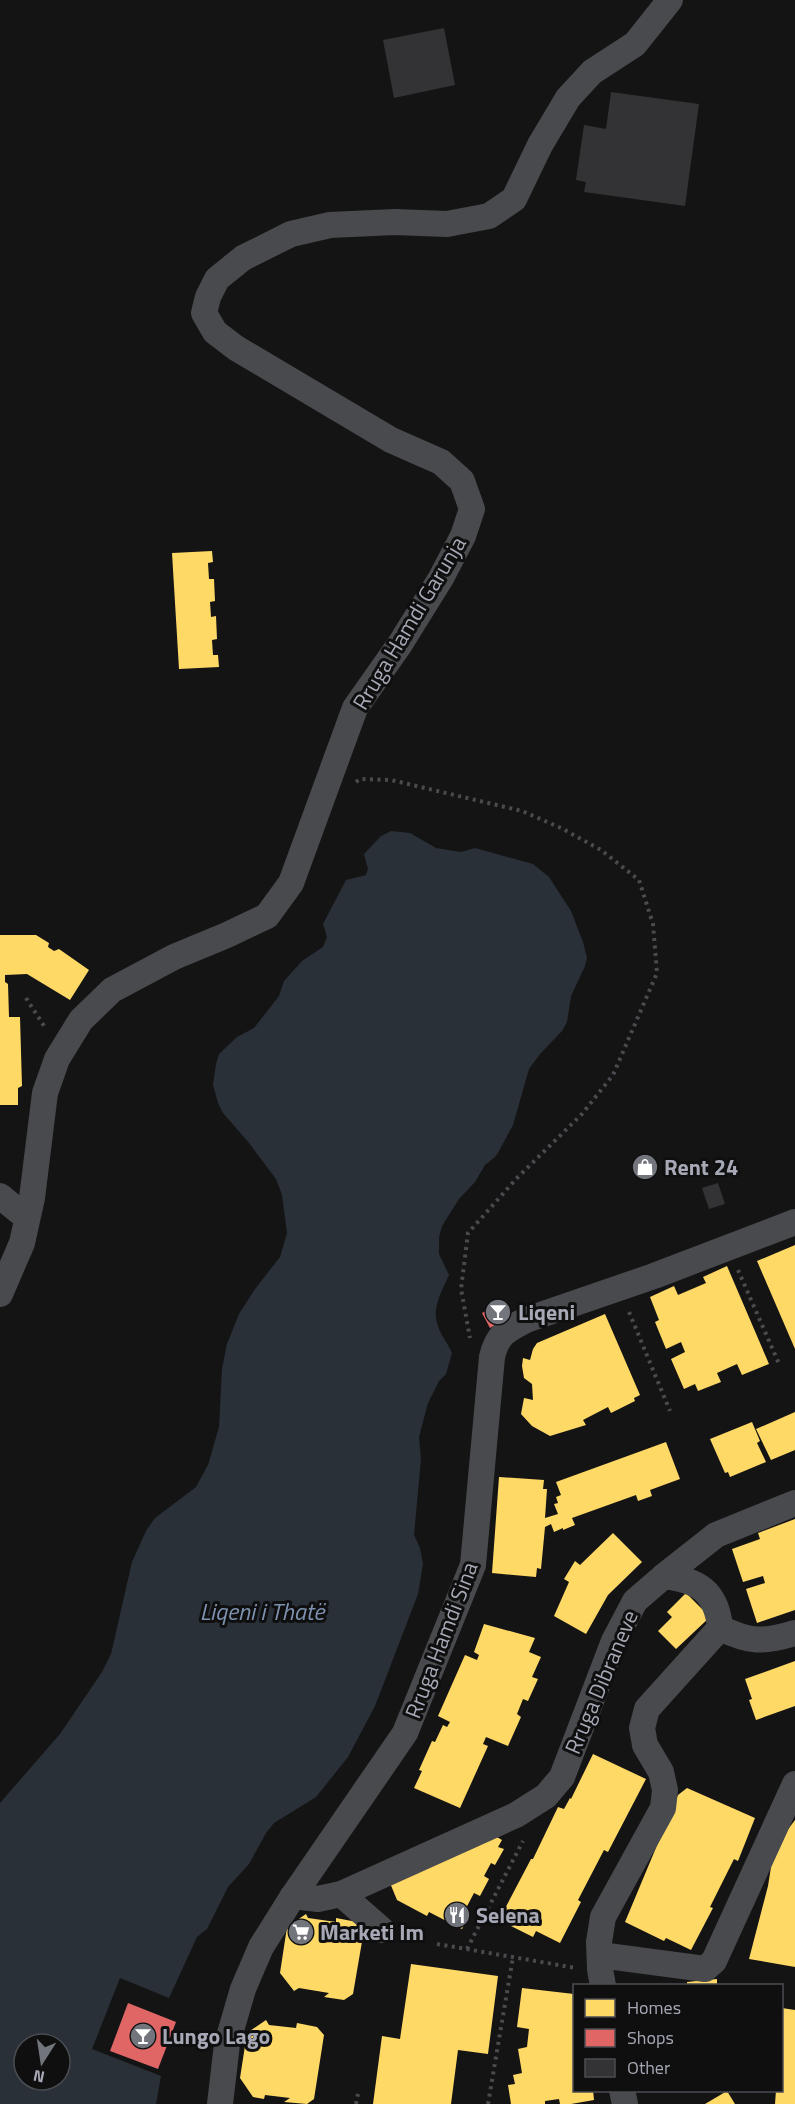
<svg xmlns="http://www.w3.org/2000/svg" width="795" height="2104" viewBox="0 0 795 2104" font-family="'Titillium Web',sans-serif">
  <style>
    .water { fill: #2a3038; fill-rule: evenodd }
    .homes { fill: #ffd966 }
    .shops { fill: #e06666 }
    .building { fill: #333335 }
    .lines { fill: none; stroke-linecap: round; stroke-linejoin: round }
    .path { stroke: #4a4b4f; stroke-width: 4; stroke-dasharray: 3 4.5; stroke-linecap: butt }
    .minor { stroke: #494a4d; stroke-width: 26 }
    .labels { text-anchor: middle; stroke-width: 6; stroke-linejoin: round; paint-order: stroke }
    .street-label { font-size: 22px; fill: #a6a9b5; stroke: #0f0f10 }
    .poi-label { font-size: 22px; font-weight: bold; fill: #a6a9b5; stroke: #0f0f10; text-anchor: start }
    .water-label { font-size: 24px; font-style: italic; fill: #7e92b0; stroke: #0f0f10 }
  </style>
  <rect width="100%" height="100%" fill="#141415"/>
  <path class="water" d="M391,831L410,833L436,848L461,852L475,848L533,864L549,877L571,911L583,942L587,958L585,966L571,996L567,1022L562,1031L540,1054L529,1069L513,1125L499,1151L495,1157L485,1165L475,1182L459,1199L442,1226L439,1237V1254L449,1275C442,1291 431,1308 438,1326C441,1336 448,1343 452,1353L446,1374L439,1381L428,1403L419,1437L421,1459L414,1535L420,1548L423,1564L418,1594L375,1706L348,1757L316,1797L274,1823L266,1833L249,1864L228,1887L207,1929L197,1937L169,1998L120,1978L92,2049L161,2076L156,2104H0V1803L60,1734L102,1672L111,1654L132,1562L146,1531L155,1518L196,1487L208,1465L219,1427L222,1369L227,1344L239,1314L255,1289L280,1257L287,1233L282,1195L276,1179L249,1143L223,1113L218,1103L213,1085L216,1064L219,1054L237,1037L254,1028L279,996L284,981L302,961L323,947L327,937L323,924L346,880L366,875L368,869L364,854L381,836ZM24,2044H60V2080H24Z"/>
  <g class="homes">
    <polygon points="212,551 213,562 208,563 209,579 214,579 215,601 210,602 211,617 216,616 217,639 212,640 213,655 218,655 219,667 179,669 172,553"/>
    <polygon points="0,935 36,935 49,943 48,947 54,951 59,949 89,970 70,1000 27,974 5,975 5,982 8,984 9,1017 20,1017 22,1086 18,1088 18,1105 0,1105"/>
    <polygon points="795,1245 795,1349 757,1261"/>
    <polygon points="727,1266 769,1364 742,1375 737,1364 717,1373 721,1382 698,1391 695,1384 684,1389 671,1359 685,1352 681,1342 666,1349 655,1322 659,1320 650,1297 674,1286 678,1295 706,1283 703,1277"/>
    <polygon points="605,1314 640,1395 634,1398 635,1401 611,1413 608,1407 583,1420 586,1425 550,1436 532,1426 521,1414 524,1398 533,1400 532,1384 524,1378 522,1366 523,1358 530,1360 533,1349 537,1343"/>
    <polygon points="795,1412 795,1450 771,1460 756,1429"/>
    <polygon points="752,1422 760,1441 757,1443 766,1462 730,1477 728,1472 725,1473 710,1439"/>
    <polygon points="666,1442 680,1479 650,1490 652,1496 638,1501 636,1495 572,1518 575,1525 563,1530 563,1528 554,1532 551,1524 545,1527 541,1569 537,1568 536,1577 492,1573 499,1477 544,1480 543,1489 547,1489 545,1518 558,1514 554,1504 558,1503 556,1497 561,1495 556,1482"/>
    <polygon points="795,1519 795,1610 757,1623 746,1589 765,1583 763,1576 743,1582 732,1549 760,1539 758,1533"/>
    <polygon points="613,1533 642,1562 608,1595 586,1634 554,1616 569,1582 564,1579 575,1561 580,1565"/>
    <polygon points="686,1593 710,1617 676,1649 658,1631 672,1617 667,1612"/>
    <polygon points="484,1624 535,1638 529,1652 541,1657 532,1677 538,1679 528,1701 523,1699 517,1714 521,1717 508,1746 486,1737 483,1744 488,1746 460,1808 414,1788 422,1771 419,1770 432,1741 435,1742 443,1725 447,1727 450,1722 438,1716 465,1655 477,1660 479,1655 474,1652"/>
    <polygon points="795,1661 795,1706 756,1720 749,1700 752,1699 745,1679"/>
    <polygon points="593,1754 646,1779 608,1852 604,1850 578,1900 581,1902 560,1943 536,1931 533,1937 499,1920 531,1859 533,1859 558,1807 564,1809 570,1798 571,1799"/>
    <polygon points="687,1788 755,1818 738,1861 734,1859 710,1907 713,1908 691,1950 666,1938 664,1941 625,1922 678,1795"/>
    <polygon points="795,1820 795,1967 749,1959 768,1886 774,1848"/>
    <polygon points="485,1830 502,1840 498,1847 504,1849 495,1865 491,1863 484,1876 489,1879 480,1896 474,1893 464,1912 470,1915 462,1929 429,1912 427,1916 397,1900 390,1883"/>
    <polygon points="306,1914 308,1918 336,1922 336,1918 357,1922 364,1930 353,1994 344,2000 324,1997 329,1993 299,1988 294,1991 280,1973 287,1927"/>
    <polygon points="411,1964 498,1976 488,2054 458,2050 451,2104 373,2104 382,2036 400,2039"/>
    <polygon points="717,1979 717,1986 687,1986 687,1982"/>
    <polygon points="522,1988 574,1994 574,2090 593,2090 594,2100 571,2104 560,2104 559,2099 545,2101 545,2104 511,2104 508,2085 515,2084 513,2075 522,2073 518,2049 527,2047 529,2029 517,2027"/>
    <polygon points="782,2008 795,2010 795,2104 775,2104 776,2090 782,2090"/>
    <polygon points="266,2020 269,2025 296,2028 297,2023 317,2027 324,2035 314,2099 307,2104 284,2102 290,2098 265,2095 264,2099 253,2097 240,2078 247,2033"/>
    <polygon points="727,2091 735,2104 705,2104"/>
  </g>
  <g class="shops">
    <polygon points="502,1303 509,1317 490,1328 482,1313"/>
    <polygon points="128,2003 176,2022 158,2069 110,2051"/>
  </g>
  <g class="building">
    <polygon points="444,28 455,85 394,98 383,40"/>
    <polygon points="611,92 699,104 685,206 584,192 586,182 576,180 584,125 606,129"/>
    <polygon points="718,1183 725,1204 709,1209 702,1188"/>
  </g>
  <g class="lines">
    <g class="path">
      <polyline points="356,782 360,779 391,780 522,811 561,828 601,850 639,880 653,924 657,973 613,1075 582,1114 517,1178 468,1233 461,1289 470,1338"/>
      <polyline points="26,998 46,1029"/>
      <polyline points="738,1270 780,1366"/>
      <polyline points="629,1312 670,1411"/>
      <polyline points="437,1944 576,1968"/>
      <polyline points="467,1949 523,1841"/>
      <polyline points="356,2104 358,2094"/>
      <polyline points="488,2104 513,1957"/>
    </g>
    <g class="minor">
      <polyline points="0,1196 27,1218"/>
      <polyline points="0,1294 22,1243 32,1198 45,1093 57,1059 81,1020 112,990 174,957 227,935 267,916 291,883 355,708 400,644 441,578 463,536 472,509 462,481 441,462 391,440 236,348 215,332 204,313 208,297 217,279 243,258 291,234 330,225 395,222 447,224 489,216 514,199 540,145 568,98 592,72 635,44 670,0"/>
      <path d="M720,1628C749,1642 763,1643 795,1633"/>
      <polyline points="341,1894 382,1930"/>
      <polyline points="293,1896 318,1899 341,1894 516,1815 546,1796 562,1777 614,1641 635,1601 664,1576 716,1535 795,1503"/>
      <polyline points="600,1955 705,1969 714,1961 795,1784"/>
      <path d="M603,1986L600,1969L599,1942L603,1917L663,1808L665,1790L661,1772L645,1745L642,1728L647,1709L720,1628C717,1591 697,1580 664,1576"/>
      <polyline points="622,2090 625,2104"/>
      <path d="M220,2104L227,2044L243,1989L261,1947L293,1896L405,1733L473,1565L492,1357C497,1335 506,1330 526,1320L654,1276L795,1222"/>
    </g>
  </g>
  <defs>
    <g id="shop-disc" transform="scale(1.35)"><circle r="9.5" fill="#73757d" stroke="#0f0f10"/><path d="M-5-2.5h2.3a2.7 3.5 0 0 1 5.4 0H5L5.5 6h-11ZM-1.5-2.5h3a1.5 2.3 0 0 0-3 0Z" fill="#fff"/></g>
    <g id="bar-disc" transform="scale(1.35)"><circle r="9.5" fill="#73757d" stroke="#0f0f10"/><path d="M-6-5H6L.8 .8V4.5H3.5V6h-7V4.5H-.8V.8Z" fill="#fff"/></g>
    <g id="restaurant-disc" transform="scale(1.35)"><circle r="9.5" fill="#73757d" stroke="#0f0f10"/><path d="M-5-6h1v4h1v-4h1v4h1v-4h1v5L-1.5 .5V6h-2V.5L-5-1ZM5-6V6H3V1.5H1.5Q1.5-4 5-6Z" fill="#fff"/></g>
    <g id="supermarket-disc" transform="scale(1.35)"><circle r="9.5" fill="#73757d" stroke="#0f0f10"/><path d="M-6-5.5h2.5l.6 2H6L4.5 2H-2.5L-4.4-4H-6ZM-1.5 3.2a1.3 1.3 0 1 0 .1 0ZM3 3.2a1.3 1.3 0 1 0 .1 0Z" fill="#fff"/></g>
  </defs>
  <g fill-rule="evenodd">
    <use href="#shop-disc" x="645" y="1167"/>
    <use href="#bar-disc" x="498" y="1312"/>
    <use href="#restaurant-disc" x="457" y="1915"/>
    <use href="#supermarket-disc" x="301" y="1932"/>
    <use href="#bar-disc" x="143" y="2036"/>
  </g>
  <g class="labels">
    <g class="street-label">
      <text transform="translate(409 623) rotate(-59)" y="8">Rruga Hamdi Garunja</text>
      <text transform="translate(441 1640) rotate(-69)" y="8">Rruga Hamdi Sina</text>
      <text transform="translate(601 1682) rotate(-67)" y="8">Rruga Dibraneve</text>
    </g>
    <g class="poi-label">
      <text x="664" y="1175">Rent 24</text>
      <text x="518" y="1320">Liqeni</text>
      <text x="476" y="1923">Selena</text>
      <text x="320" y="1940">Marketi Im</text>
      <text x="162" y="2044">Lungo Lago</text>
    </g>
    <g class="water-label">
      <text x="262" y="1620">Liqeni i Thatë</text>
    </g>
  </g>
  <rect x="573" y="1984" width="210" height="108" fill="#0f0f10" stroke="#4b4d52" stroke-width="1.5"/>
  <rect x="585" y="1999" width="30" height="18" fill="#ffd966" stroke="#4b4d52" stroke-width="1.5"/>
  <text x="627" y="2014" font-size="18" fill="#a6a9b5">Homes</text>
  <rect x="585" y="2029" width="30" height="18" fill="#e06666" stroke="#4b4d52" stroke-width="1.5"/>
  <text x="627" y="2044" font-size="18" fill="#a6a9b5">Shops</text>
  <rect x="585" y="2059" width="30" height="18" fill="#333335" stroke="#4b4d52" stroke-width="1.5"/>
  <text x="627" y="2074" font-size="18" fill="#a6a9b5">Other</text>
  <g transform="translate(42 2062) rotate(192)"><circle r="28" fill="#0f0f10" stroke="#4b4d52" stroke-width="1.5"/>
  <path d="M0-4.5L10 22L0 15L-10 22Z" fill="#73757d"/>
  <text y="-9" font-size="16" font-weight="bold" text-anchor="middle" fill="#a6a9b5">N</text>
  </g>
</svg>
